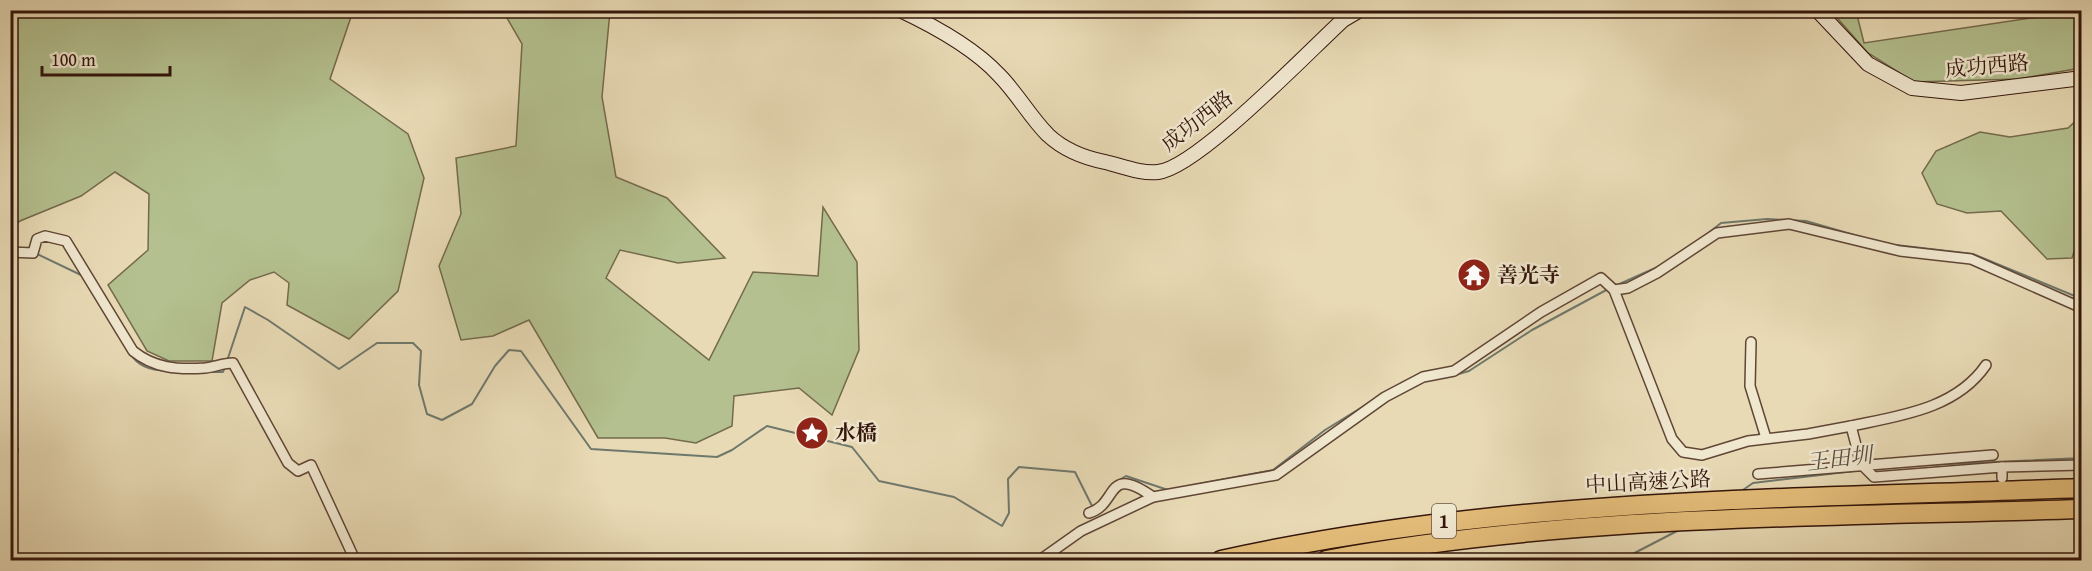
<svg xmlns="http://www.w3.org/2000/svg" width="2092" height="571" viewBox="0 0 2092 571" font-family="'Gentium Book Plus','Noto Serif TC',serif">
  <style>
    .green { fill: #b4c08f; stroke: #746a4c; stroke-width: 1.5 }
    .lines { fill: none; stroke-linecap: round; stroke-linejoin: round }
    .stream { stroke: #6f786c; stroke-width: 2 }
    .street-casing { stroke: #604635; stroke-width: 12 }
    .secondary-casing { stroke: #33150a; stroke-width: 16 }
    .highway-casing { stroke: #33150a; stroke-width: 21 }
    .street { stroke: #f0e7cf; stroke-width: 9 }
    .secondary { stroke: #f0e7cf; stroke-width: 14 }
    .highway { stroke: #e4bd7a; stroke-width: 18 }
    .labels { text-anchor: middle; stroke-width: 5; stroke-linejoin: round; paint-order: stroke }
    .shield { fill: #f0e7cf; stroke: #6c5445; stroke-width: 1.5 }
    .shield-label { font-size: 20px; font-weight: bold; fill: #33150a }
    .street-label { font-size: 21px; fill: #33150a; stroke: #f0e7cf }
    .poi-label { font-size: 21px; font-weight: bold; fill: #33150a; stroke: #f0e7cf; text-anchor: start }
    .water-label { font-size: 22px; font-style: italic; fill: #564f43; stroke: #f0e7cf }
  </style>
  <rect width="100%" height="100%" fill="#e8dab5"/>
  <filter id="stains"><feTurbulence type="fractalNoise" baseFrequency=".00333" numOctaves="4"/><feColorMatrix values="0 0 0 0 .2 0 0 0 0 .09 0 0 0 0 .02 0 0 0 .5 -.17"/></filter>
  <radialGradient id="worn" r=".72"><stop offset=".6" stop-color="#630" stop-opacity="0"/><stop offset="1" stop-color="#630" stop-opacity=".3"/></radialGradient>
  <g class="green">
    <polygon points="11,10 353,11 330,79 408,134 424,178 398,291 349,339 287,305 289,283 274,272 250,280 222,303 212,361 169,361 147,351 108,285 148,250 149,194 115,172 81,196 20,221 11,228"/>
    <polygon points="503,11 610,11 602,97 616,177 667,198 725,258 678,263 620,250 606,278 709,360 753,272 818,276 823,207 857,262 859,350 832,415 799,388 734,396 732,426 696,443 665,438 598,438 529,320 493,336 461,340 439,266 461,214 456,158 516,146 522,44"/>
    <polygon points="1831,11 1856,11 1864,43 2058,14 2081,18 2081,68 2018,79 1914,82 1868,53"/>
    <polygon points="2081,116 2081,230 2072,258 2047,259 2001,211 1967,213 1937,204 1922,173 1936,151 1980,132 2010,137 2068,128"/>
  </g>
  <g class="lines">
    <g class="stream">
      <polyline points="1706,235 1721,223 1767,219 1806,221 1861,237"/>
      <polyline points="1896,245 1973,254 2082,299"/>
      <polyline points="35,253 81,275"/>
      <polyline points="1615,286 1662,265"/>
      <path d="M130,353C138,367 151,370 166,371"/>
      <polyline points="227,361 245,307 268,320 339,369 377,343 413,343 421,351 419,385 427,414 442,420 472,404 495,366 509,350 521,351 591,449 717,457 732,450 767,426 852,447 879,481 954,497 1002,526 1009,513 1008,479 1019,467 1075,472 1092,506 1096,505"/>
      <polyline points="210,372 223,372 225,367"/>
      <polyline points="1455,375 1469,371 1532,330 1610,288"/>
      <polyline points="1429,380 1450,376"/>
      <polyline points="1395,387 1405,381"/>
      <polyline points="1926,465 2082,458"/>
      <polyline points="1194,485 1273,470 1325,430 1372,401"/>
      <polyline points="1740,492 1753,483 1863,470"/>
      <polyline points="1100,501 1112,484 1126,476 1168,490"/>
      <polyline points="1621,560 1679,530"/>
    </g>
    <g class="street-casing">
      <g id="street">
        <path d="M10,252L33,253L37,239L45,236L66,241L133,351C154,368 177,370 205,368C215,367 223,363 233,363L288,463L298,471L311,465L355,560"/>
        <polyline points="1614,290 1628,288 1657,273 1717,233 1789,224 1900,251 1971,259 2082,308"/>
        <polyline points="1751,342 1750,386 1766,438"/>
        <path d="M1851,426C1899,416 1956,409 1986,365"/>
        <polyline points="10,446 13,450 10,458"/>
        <polyline points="2002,467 2082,465"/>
        <polyline points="1758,474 1993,455"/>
        <path d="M1089,513C1119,504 1105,463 1153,497"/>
        <polyline points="1040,560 1081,531 1153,497 1276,475 1385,397 1423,377 1454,371 1541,312 1601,278 1614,290 1672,439 1683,452 1702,455 1748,441 1808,434 1851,426 1861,464 1874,477 2002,467 2002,478"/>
      </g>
    </g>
    <g class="secondary-casing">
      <g id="secondary">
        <polyline points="752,10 789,10"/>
        <path d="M900,10C934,26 974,48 999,75C1017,93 1030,117 1048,135C1063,149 1085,158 1105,162C1122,166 1141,174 1158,172C1197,168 1308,52 1343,20L1360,10"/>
        <polyline points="1817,10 1868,64 1912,88 1961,93 2082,78"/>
      </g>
    </g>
    <g class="highway-casing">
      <g id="highway">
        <path d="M1221,560C1505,497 1792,499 2082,488"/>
        <path d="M1326,560C1575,514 1829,517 2082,509"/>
      </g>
    </g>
    <use href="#street" class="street"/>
    <use href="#secondary" class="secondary"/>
    <use href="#highway" class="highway"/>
  </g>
  <defs>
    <g id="temple-disc" transform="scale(1.725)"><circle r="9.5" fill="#8f2418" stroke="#f0e7cf"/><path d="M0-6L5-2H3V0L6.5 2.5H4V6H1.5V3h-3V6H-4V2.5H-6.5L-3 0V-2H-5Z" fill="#fff"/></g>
    <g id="sight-disc" transform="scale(1.725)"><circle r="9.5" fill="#8f2418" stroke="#f0e7cf"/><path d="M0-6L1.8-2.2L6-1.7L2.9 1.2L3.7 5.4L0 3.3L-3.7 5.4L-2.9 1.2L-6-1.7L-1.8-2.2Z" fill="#fff"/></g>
  </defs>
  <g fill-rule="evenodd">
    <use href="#temple-disc" x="1474" y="275"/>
    <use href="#sight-disc" x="812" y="433"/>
  </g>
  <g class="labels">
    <rect class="shield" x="1432" y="504" width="24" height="34" rx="4.5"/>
    <g class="shield-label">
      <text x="1444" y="528">1</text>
    </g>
    <g class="street-label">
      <text transform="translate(1987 66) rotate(-5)" y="7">成功西路</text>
      <text transform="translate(1197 121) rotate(-38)" y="7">成功西路</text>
      <text transform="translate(1648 482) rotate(-3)" y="7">中山高速公路</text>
    </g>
    <g class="poi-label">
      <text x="1497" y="282">善光寺</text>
      <text x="835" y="440">水橋</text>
    </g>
    <g class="water-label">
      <text transform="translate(1839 458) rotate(-7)" y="8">王田圳</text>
    </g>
  </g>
  <rect width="2092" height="571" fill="none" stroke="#e8dab5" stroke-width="36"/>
  <rect x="12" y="12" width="2068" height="547" fill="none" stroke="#33150a" stroke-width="3"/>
  <rect x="18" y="18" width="2056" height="535" fill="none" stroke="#33150a" stroke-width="1.5"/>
  <path d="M42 66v9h128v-9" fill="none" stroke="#33150a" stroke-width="3"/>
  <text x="51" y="66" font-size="18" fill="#33150a" stroke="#f0e7cf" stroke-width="4.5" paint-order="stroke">100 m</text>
  <rect width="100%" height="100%" filter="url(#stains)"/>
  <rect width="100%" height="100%" fill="url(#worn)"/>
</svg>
